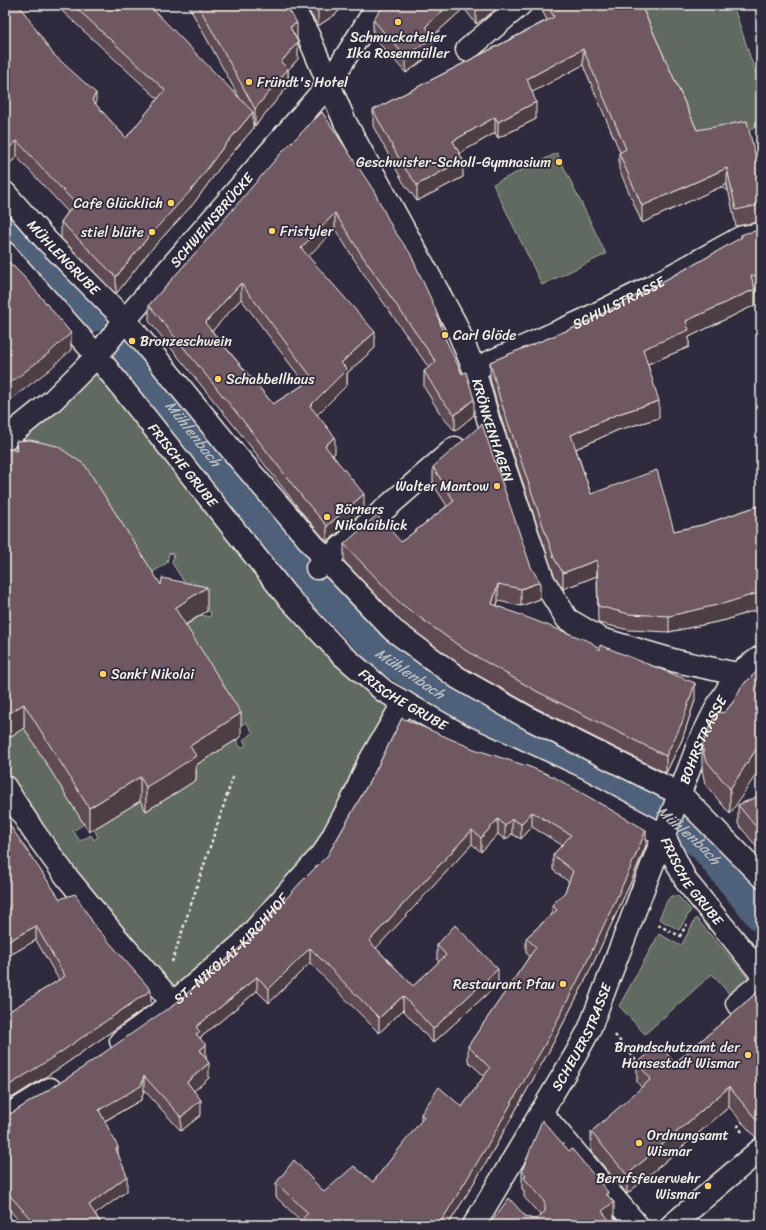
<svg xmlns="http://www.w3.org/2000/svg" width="766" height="1230" viewBox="0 0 766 1230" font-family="Sriracha,sans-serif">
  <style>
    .green { fill: #606b60; stroke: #aaaea4 }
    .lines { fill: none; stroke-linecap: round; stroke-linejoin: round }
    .canal { stroke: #4f607a; stroke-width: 30 }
    .minor-casing { stroke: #f4f1e8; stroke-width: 25 }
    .path { stroke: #f4f1e8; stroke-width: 2.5; stroke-dasharray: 3 3; stroke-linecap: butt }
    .minor { stroke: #2f2a3d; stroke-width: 22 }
    .wall { fill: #604c54; stroke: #f4f1e8; fill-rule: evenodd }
    .shaded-wall { fill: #4e3e45; stroke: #f4f1e8 }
    .building { fill: #705862; stroke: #f4f1e8; fill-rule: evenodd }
    .poi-dot { fill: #ffd166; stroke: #2f2a3d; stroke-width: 1.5 }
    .labels { text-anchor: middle; stroke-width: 3.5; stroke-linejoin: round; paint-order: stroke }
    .poi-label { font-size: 14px; fill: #f4f1e8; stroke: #2f2a3d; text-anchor: start }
    .street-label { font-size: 14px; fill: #f4f1e8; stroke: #2f2a3d }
    .water-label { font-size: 15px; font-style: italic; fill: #b2b7bc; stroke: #2f2a3d }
  </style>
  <rect width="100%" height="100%" fill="#2f2a3d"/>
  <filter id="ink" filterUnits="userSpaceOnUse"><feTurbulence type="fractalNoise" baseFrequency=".025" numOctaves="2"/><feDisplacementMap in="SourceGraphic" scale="8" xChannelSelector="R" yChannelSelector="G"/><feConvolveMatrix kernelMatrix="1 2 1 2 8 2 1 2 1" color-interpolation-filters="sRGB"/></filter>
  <g filter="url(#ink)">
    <g class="green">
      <polygon points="633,5 733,5 761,89 761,124 723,142 728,191 716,185"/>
      <polygon points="557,153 606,254 542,285 493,184"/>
      <polygon points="97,356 286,595 404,702 325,851 173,1003 5,787 5,740 24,728 84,824 73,831 80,841 91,835 94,840 98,837 94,829 140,801 190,784 196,779 190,769 236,740 241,748 246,745 243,740 253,733 246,722 236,729 175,631 201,615 210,617 211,612 202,610 195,585 192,581 186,585 172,563 174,554 169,553 167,563 142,579 8,481 5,439"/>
      <polygon points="671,896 678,896 691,910 679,930 659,919 667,901"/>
      <polygon points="696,918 750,980 731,996 712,974 645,1034 619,1006 659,934 681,946"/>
    </g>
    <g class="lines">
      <g class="canal">
        <polyline points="5,220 92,317"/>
        <path id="s1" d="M122,351L173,408L246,501L294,564L381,654L446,698L518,737L648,799L705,848L761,917"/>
      </g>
      <g class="minor-casing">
        <g id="minor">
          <path id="s2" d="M291,5L308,35L345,122L455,323L474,369L488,419L543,580L567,619L601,639L676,661L737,674"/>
          <polyline points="467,50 520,5"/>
          <path id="s3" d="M5,193L46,240L125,320L235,454L326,560L393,630L458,678L532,720L680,794L761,876"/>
          <path id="s4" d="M5,253L97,356L286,595L340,653L384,691L463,736L575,788L664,836L686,881L761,973"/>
          <path id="s5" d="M474,369L580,322L653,286L742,237L761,234"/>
          <path id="s6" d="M5,439L52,401L97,356L125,320L328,85L375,10L379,5"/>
          <polyline points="317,568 455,448"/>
          <polyline points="5,787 34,832 66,876 115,936 173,1003"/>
          <polyline points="737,1003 761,983"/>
          <path id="s7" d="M121,1041L173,1003L242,944L325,851L354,797L368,764L404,702"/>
          <polyline points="541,1112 637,1225"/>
          <polyline points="5,1117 50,1089"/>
          <path id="s8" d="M474,1225L576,1054L589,1030L699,743L718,705L737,674L761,657"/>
          <polyline points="672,1225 761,1149"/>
        </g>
      </g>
      <g class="path">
        <polyline points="658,925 680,936 687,924"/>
        <polyline points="172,962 234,774"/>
        <polyline points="615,1035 639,1064"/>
        <polyline points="742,1132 738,1126 744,1121"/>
      </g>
      <use href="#minor" class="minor"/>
    </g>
    <g class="wall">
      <polygon points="62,5 112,5 118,11 240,99 188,5 286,5 297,40 298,59 288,70 288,86 255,126 253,122 253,129 221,166 194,203 149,252 116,294 61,238 61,222 68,212 17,157 5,167 53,54 96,105 126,138 158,99 62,11"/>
      <polygon points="305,5 344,5 336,14 318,26"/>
      <polygon points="385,5 501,5 493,12 476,24 464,8 432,37 432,54 406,73 373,37 373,20"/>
      <polygon points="539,5 641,5 697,130 755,155 761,154 761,222 759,222 736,226 727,184 642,223 619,169 619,153 620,152 583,65 532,92 536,119 498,138 495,133 460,153 463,177 417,201 403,182 373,126 373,110 547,20"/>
      <path d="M322,112L445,338L474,415L455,431L441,415L424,387V371L429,368L361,270L335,229L308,256L375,348L347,373V385L317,415L335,453L333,455L364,510L327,542L303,514L244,438L149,321V305ZM241,299L305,384L273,404L212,331Z"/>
      <polygon points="761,230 761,291 755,292 755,305 689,337 689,347 648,364 659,418 618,430 576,449 591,494 674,531 702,525 761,505 761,608 726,620 669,632 629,630 598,623 597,576 563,589 554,575 500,415 490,379 490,362 583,324 697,263 741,238 741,235"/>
      <polygon points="16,441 161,585 207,611 186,625 241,737 196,765 196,780 171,796 146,811 140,801 89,832 24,728"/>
      <polygon points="433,467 540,599 521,606 498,601 497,606 600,650 695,700 682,740 666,773 538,709 465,668 401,621 344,561 344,544 401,542 447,506 433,484"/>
      <polygon points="761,667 730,814 705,784 702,769 702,745 725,712"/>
      <polygon points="402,718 646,845 630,884 584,983 549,1051 486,1163 448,1225 297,1225 301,1221 276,1197 276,1183 324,1192 373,1182 421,1122 421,1114 462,1107 484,1076 468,1061 468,1046 530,956 526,953 526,938 552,914 552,905 565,892 569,882 553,870 553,855 562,845 532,827 521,839 512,834 505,840 498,834 481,852 472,844 376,948 413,986 439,962 437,959 437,945 498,984 433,1043 403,1010 379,1033 310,963 269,1003 257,991 200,1038 206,1058 209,1078 193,1091 201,1115 181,1131 144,1090 141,1100 105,1121 118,1155 127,1191 95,1214 102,1225 23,1225 5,1205 5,1115 12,1113 72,1075 168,1010 251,938 328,855 376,770"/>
      <polygon points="761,795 761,852 738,824 738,805"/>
      <polygon points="5,821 60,899 95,926 151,1004 58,1069 5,1102 5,1014 59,980 36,940 5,958"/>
      <polygon points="761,989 761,1137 756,1138 729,1107 627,1194 591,1151 591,1132 642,1088 637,1082 637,1063 675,1063"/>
      <polygon points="522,1171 608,1196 614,1220 611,1222 489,1225 524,1215 529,1218 536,1219 541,1216 524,1197 524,1191 522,1189"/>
    </g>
    <g class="shaded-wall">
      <polygon points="324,5 344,5 336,14 318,26 318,9"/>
      <polygon points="449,5 464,5 464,8 426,42 432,38 432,54 406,73 406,57 426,26"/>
      <polygon points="479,5 501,5 493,12 476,24 476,7"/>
      <polygon points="297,23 297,40 290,27"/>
      <polygon points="298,42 298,59 288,70 288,86 255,126 255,109 281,62"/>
      <polygon points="583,49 583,65 527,95 527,79"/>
      <polygon points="96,93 96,109 92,100"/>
      <polygon points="536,102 536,119 498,138 498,122"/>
      <polygon points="253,112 253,129 221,166 194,203 149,252 116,294 116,277 149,236"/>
      <polygon points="495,117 495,133 453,157 453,141"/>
      <polygon points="17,141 17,157 5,167 5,151"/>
      <polygon points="463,160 463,177 417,201 417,185"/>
      <polygon points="727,168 727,184 642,223 642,206"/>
      <polygon points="335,213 335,229 301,264 301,248"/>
      <polygon points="241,283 241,299 205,339 205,323"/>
      <polygon points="755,289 755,305 689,337 689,347 643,366 643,349 686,321"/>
      <polygon points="375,332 375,348 347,373 347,385 310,422 310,406 341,363"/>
      <polygon points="71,333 71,350 49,370 5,404 5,387"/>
      <polygon points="474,399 474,415 455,431 455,415"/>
      <polygon points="659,401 659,418 618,430 571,451 571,435 618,414"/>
      <polygon points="335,437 335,453 325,462 325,446"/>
      <polygon points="364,494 364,510 327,542 327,526"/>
      <polygon points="597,560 597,576 563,589 563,573"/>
      <polygon points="540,582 540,599 521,606 521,589"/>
      <polygon points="498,584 498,601 492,621 492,604"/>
      <polygon points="207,587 207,611 175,631 175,608"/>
      <polygon points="761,592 761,608 726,620 669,632 669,616"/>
      <polygon points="695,683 695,700 682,740 666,773 666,756"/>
      <polygon points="24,704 24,728 5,740 5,716"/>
      <polygon points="241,713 241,737 196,765 196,780 171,796 146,811 146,787 190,746"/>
      <polygon points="761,742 761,767 730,814 730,789"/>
      <polygon points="140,777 140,801 89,832 89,808"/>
      <polygon points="532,812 532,827 521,839 521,824"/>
      <polygon points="498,819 498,834 481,852 481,838"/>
      <polygon points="512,819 512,834 505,840 505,826"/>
      <polygon points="472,830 472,844 369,956 369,941"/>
      <polygon points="646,830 646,845 630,884 584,983 549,1051 486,1163 448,1225 439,1225"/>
      <polygon points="36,926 36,940 5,958 5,943"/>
      <polygon points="310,948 310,963 269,1003 269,989"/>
      <polygon points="498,969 498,984 433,1043 433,1029"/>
      <polygon points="257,977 257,991 200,1038 196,1048 196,1027"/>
      <polygon points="151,990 151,1004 58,1069 5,1102 5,1088"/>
      <polygon points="403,996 403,1010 379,1033 379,1018"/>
      <polygon points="206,1045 206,1059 200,1050"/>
      <polygon points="209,1063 209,1078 187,1097 187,1082"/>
      <polygon points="144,1076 144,1090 141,1100 99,1124 99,1110"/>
      <polygon points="729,1087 729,1107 627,1194 627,1175"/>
      <polygon points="201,1100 201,1115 181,1131 181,1117"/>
      <polygon points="118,1147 118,1162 116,1149"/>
      <polygon points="127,1176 127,1191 89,1219 89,1205"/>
      <polygon points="608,1192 608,1206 614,1202 614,1220 608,1225 602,1211 606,1194"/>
    </g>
    <g class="building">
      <polygon points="5,5 19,5 53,54 96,93 92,100 126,138 165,90 73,5 112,5 118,11 127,5 149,5 253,112 221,150 194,187 149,236 116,277 61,222 75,203 17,141 5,151"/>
      <polygon points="198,5 286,5 297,23 290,27 298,42 281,62 288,69 255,109"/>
      <polygon points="315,5 324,5 318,9"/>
      <polygon points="385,5 449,5 426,26 432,38 406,57 373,20 377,14"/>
      <polygon points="548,5 641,5 697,130 747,121 755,155 761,154 761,205 759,205 736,210 727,168 642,206 619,153 626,149 583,49 527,79 536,102 498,122 495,117 453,141 463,160 417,185 403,166 373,110 554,17"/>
      <path d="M322,112L374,191L393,229L410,253L435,308L445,338L462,374L466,372L474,399L455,415L441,399L424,371L436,362L361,254L335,213L301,248L375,332L341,363L347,369L310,406L335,437L325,446L364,494L327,526L303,498L244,422L149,305L204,243L281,153ZM241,283L313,379L273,404L205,323Z"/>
      <polygon points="761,230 761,275 751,276 755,289 686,321 689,330 643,349 659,401 618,414 571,435 591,494 657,470 674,531 702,525 761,505 761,592 726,603 669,616 629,614 598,606 597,560 563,573 554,558 500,399 490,362 583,324 697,263 742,237 741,235 746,233"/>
      <polygon points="5,258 25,278 71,333 49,353 5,387"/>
      <polygon points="482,424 531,567 540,582 521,589 498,584 492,604 591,642 600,650 600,645 695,683 682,723 666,756 538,692 465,650 401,604 344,544 377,515 401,542 454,501 433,467"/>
      <polygon points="30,440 57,446 85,465 161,585 162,578 207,587 175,608 241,713 190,746 196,756 171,772 146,787 140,777 89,808 24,704 5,716 5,448 17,451 16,441"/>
      <polygon points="761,667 761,742 730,789 705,759 702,745 716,713 725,712 734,701 741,687"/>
      <polygon points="402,718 474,749 530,767 554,777 646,830 630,869 584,968 549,1037 486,1148 439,1225 297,1225 308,1213 276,1183 294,1160 324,1192 354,1166 373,1182 424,1117 421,1114 439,1087 462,1107 490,1068 468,1046 536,947 526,938 557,910 552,905 565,892 573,871 553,855 571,835 532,812 521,824 512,819 505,826 498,819 481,838 472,830 369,941 413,986 446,955 437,945 455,925 498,969 433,1029 403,996 379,1018 310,948 269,989 257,977 196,1027 200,1032 196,1034 206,1045 200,1050 209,1063 187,1082 201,1100 181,1117 144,1076 141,1086 99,1110 118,1147 116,1149 127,1176 89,1205 102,1225 36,1225 5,1190 5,1115 12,1113 72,1075 167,1009 168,1010 251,938 300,883 328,855 376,770"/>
      <polygon points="761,795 761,833 738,805"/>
      <polygon points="5,821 7,821 60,899 75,894 95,926 151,990 58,1054 5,1088 5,1014 65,976 36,926 5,943 5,909 8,907 5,901"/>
      <polygon points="761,989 761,1118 756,1119 729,1087 627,1175 591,1132 651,1079 637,1063 659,1045 675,1063"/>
      <polygon points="542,1120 569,1151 572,1149 608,1192 606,1194 614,1202 602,1211 613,1225 489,1225 509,1198 524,1215 529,1218 536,1219 541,1216 545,1211 545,1204 542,1198 524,1178 526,1175 522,1171"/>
    </g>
  </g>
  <g class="poi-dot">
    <circle cx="398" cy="22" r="4"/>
    <circle cx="249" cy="82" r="4"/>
    <circle cx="559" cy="162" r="4"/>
    <circle cx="171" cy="203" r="4"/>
    <circle cx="272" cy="231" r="4"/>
    <circle cx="152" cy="232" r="4"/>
    <circle cx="445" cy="335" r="4"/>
    <circle cx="132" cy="341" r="4"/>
    <circle cx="218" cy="379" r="4"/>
    <circle cx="497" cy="486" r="4"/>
    <circle cx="327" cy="517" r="4"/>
    <circle cx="103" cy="674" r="4"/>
    <circle cx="563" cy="984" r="4"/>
    <circle cx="748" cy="1055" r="4"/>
    <circle cx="639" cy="1143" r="4"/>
    <circle cx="708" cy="1186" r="4"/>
  </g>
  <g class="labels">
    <g class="poi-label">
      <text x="398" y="42" text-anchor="middle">Schmuckatelier<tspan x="398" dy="16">Ilka Rosenmüller</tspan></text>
      <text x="257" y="87">Fründt's Hotel</text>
      <text x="551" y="167" text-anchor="end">Geschwister-Scholl-Gymnasium</text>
      <text x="163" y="208" text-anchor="end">Cafe Glücklich</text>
      <text x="280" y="236">Fristyler</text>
      <text x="144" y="237" text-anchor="end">stiel blüte</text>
      <text x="453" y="340">Carl Glöde</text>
      <text x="140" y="346">Bronzeschwein</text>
      <text x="226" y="384">Schabbellhaus</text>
      <text x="489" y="491" text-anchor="end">Walter Mantow</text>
      <text x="335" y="514">Börners<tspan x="335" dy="16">Nikolaiblick</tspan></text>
      <text x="111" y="679">Sankt Nikolai</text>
      <text x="555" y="989" text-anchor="end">Restaurant Pfau</text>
      <text x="740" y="1052" text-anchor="end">Brandschutzamt der<tspan x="740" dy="16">Hansestadt Wismar</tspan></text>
      <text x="647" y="1140">Ordnungsamt<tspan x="647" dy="16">Wismar</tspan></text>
      <text x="700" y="1183" text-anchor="end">Berufsfeuerwehr<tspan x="700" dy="16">Wismar</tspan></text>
    </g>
    <g class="street-label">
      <text dy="5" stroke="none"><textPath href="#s6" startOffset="302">SCHWEINSBRÜCKE</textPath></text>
      <text dy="5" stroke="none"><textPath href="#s3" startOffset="87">MÜHLENGRUBE</textPath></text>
      <text dy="5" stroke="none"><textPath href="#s5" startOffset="159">SCHULSTRASSE</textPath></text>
      <text dy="5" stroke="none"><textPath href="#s2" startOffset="472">KRÖNKENHAGEN</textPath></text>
      <text dy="5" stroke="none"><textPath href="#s4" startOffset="277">FRISCHE GRUBE</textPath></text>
      <text dy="5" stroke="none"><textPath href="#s4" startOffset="601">FRISCHE GRUBE</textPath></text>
      <text dy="5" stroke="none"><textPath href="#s8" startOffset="538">BOHRSTRASSE</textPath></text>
      <text dy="5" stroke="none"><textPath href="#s4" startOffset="949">FRISCHE GRUBE</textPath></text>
      <text dy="5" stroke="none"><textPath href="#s7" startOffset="144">ST.-NIKOLAI-KIRCHHOF</textPath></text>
      <text dy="5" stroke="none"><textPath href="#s8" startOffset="217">SCHEUERSTRASSE</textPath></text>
    </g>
    <g class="water-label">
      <text dy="5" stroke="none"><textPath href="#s1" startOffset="109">Mühlenbach</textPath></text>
      <text dy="5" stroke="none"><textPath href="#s1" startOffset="434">Mühlenbach</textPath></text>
      <text dy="5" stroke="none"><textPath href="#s1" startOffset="758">Mühlenbach</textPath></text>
    </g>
  </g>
  <rect width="766" height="1230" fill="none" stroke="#2f2a3d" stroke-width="20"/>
  <rect x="10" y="10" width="746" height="1210" fill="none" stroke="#f4f1e8" stroke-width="1.5" filter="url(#ink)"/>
</svg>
